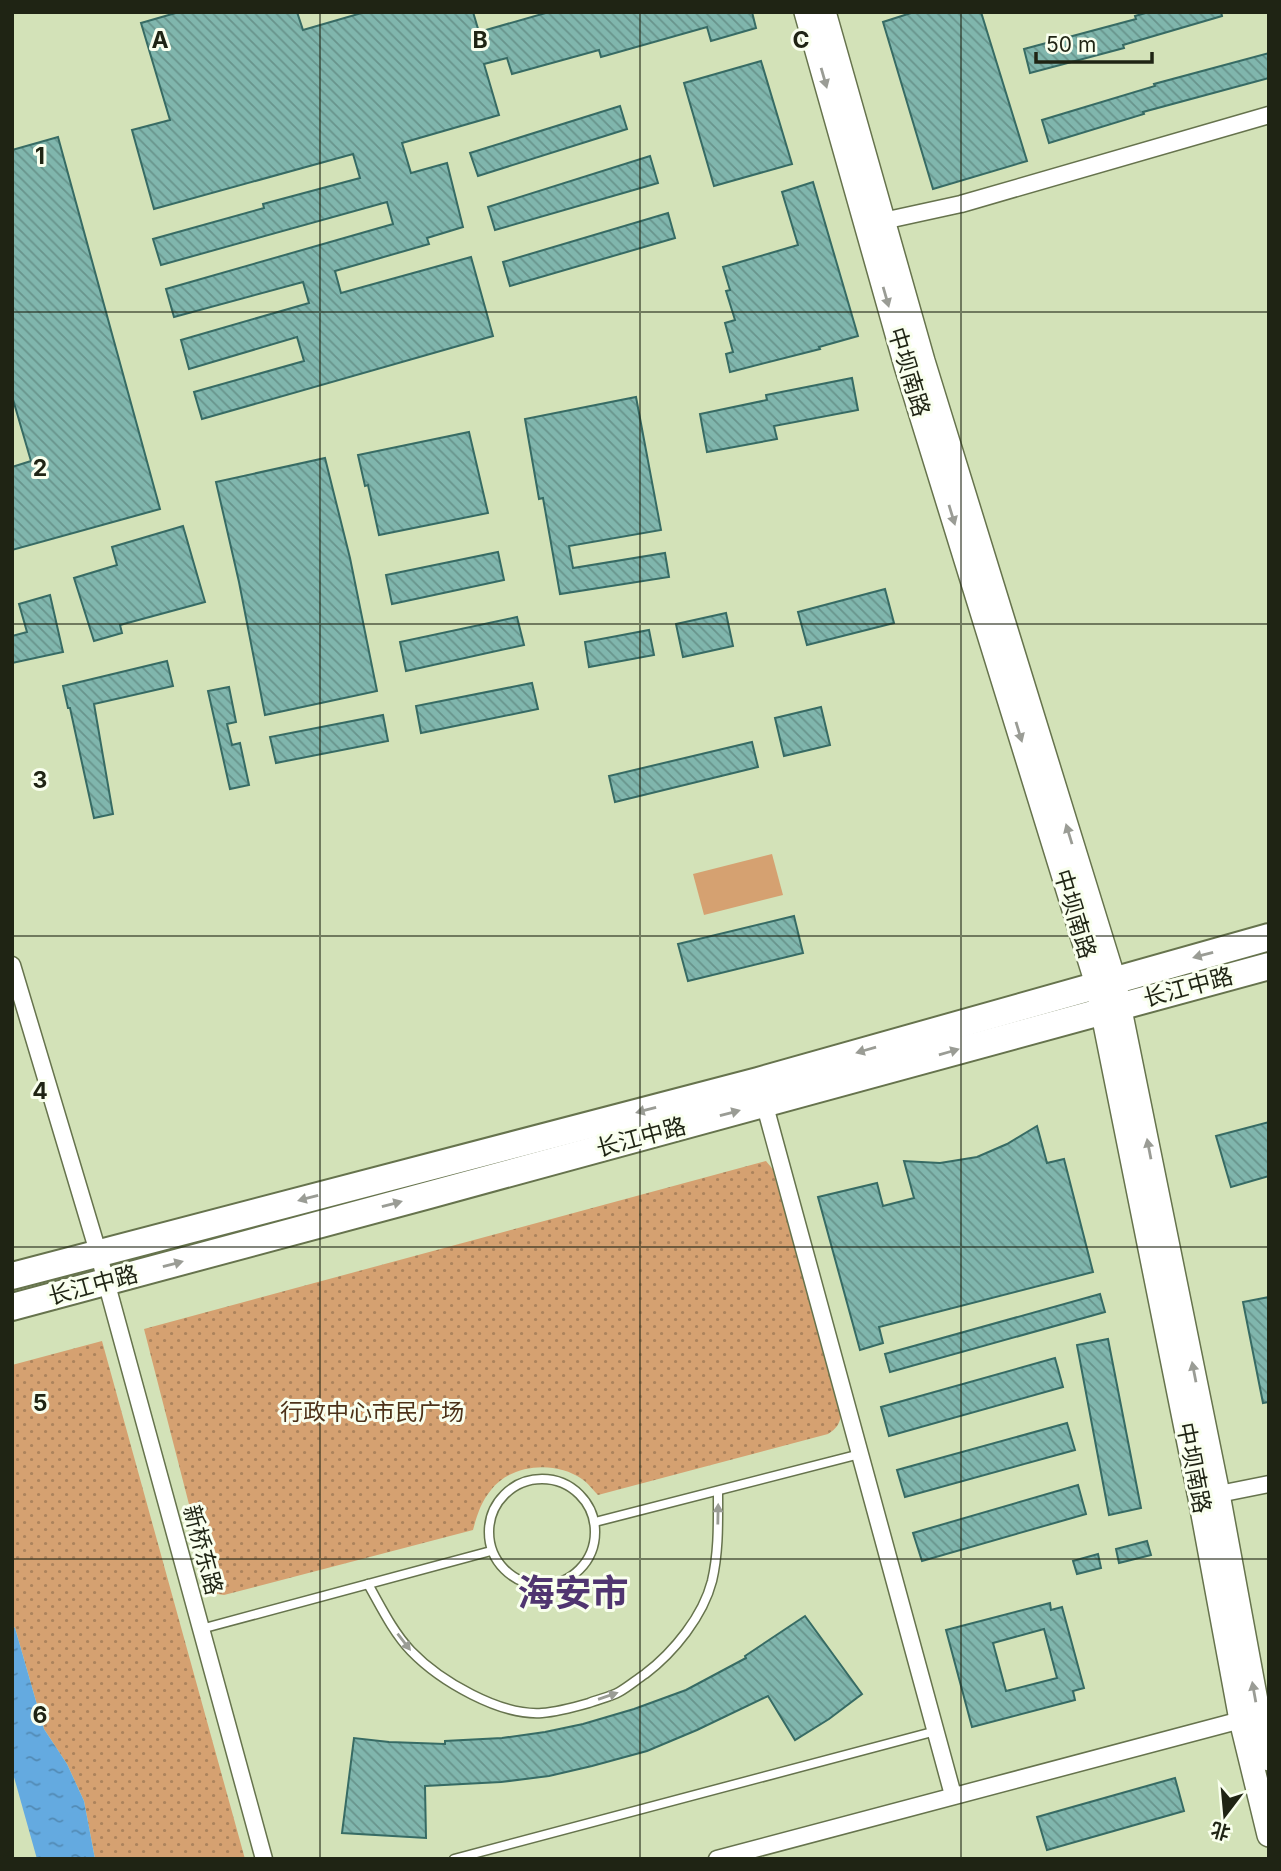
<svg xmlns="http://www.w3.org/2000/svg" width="1281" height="1871" viewBox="0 0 1281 1871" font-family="Inter,'Noto Sans SC',sans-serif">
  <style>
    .green { fill: #d5a171 }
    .park { fill: url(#park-dots) }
    .water { fill: url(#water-ripples) }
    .building { fill: url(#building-back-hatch); stroke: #376b64; stroke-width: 2; fill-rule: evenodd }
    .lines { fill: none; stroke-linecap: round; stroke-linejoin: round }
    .lane-casing { stroke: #66734d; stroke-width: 11 }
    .street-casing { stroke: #66734d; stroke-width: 19 }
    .secondary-casing { stroke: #66734d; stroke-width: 26 }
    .primary-casing { stroke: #66734d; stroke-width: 30 }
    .lane { stroke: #fff; stroke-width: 8 }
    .street { stroke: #fff; stroke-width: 16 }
    .secondary { stroke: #fff; stroke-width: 23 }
    .primary { stroke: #fff; stroke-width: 26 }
    .oneway { fill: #9a9c95 }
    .grid { fill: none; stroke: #1f2414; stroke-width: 2; stroke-opacity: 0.55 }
    .labels { text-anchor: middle; stroke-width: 6; stroke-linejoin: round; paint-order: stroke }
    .street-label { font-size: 23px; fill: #1f2414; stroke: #f9ffee }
    .park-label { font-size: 23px; fill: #4c3118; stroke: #f9ffee }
    .town-label { font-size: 37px; font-weight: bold; fill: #503570; stroke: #f9ffee }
    .grid-label { font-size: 23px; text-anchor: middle; font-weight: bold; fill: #1f2414; stroke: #f9ffee; stroke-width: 6; stroke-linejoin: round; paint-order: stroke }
  </style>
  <defs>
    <pattern id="park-dots" width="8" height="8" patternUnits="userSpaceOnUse" patternTransform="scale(1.75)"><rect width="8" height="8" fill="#d5a171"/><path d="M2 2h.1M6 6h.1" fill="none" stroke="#ac835c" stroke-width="1.8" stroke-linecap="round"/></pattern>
    <pattern id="water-ripples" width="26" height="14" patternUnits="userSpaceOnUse" patternTransform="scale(1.75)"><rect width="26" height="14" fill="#64aae0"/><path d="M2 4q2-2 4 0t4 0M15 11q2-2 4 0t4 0" fill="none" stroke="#528ab4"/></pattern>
    <pattern id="building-back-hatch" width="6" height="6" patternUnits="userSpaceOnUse" patternTransform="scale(1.75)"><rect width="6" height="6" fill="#80b6ad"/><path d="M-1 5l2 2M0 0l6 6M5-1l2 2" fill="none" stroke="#68948c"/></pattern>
  </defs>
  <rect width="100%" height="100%" fill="#d3e2b8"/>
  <polygon class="green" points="772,854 783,895 704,915 693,874"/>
  <g class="park">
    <path d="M766,1161L776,1173L841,1414C840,1424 836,1429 828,1434L598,1495C593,1490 588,1483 582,1479C555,1460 511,1464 491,1490C481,1502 477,1515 473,1530L224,1595L217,1594L211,1590L144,1329Z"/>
    <polygon points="102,1341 245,1859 95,1859 84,1801 67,1764 44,1729 15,1628 12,1625 12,1365"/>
  </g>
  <polygon class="water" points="12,1625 15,1628 44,1729 67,1764 84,1801 95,1859 37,1859 12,1770"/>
  <g class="building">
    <polygon points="179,12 297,12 303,30 365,12 473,12 479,32 549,12 752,12 756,28 711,41 707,27 601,57 599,50 512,74 507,58 484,64 499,115 402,143 411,173 447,163 463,227 427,238 429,244 335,271 341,293 471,257 493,336 202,419 194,392 304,361 297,337 189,369 181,340 309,303 303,282 174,317 166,289 393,224 387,202 161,265 153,239 264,208 263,204 360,178 353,154 154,209 132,130 170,120 141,23"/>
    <polygon points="914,12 981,12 1027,161 933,189 883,22"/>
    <polygon points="1149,12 1221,12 1222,16 1123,45 1124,48 1030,73 1024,49 1136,19 1135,16"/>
    <polygon points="1269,53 1269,78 1143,112 1144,114 1049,143 1042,120 1155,86 1154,84"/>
    <polygon points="761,61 792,164 714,186 684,83"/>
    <polygon points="620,106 627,129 478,176 470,153"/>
    <polygon points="58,137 160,509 12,550 12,467 31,461 12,396 12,150"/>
    <polygon points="650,156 658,183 495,230 488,207"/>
    <polygon points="813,182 858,336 819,347 820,349 730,372 726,354 733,352 725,323 735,320 726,291 730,290 723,267 798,245 782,192"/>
    <polygon points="668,213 675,238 510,286 503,262"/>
    <polygon points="852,378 858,410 774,426 777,439 707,452 700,414 767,400 766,395"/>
    <polygon points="636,397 661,530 569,546 573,568 665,553 669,577 560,594 543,498 539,499 525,419"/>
    <polygon points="469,432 488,513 379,535 368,485 365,486 358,455"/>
    <polygon points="325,458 350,558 377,691 265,715 239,582 216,482"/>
    <polygon points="183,526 205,602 120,625 122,633 94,641 74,578 117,565 112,547"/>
    <polygon points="498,552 504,580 392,604 386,575"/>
    <polygon points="885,589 894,623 807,645 798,612"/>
    <polygon points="50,595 63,652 12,663 12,636 27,632 19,604"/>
    <polygon points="726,613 733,646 683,657 676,624"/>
    <polygon points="517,617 524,645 406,671 400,642"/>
    <polygon points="649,630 654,655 589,667 585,642"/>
    <polygon points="167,661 173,686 94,704 113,814 94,818 70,708 68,708 63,686"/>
    <polygon points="532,683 538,709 421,733 416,706"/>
    <polygon points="229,687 236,722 227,724 232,745 240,743 249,785 230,789 208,691"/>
    <polygon points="821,707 830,745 784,756 775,718"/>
    <polygon points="383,715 388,741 276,763 270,737"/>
    <polygon points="752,742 758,767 615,802 609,776"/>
    <polygon points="794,916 803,953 688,981 678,944"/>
    <polygon points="1269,1122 1269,1176 1231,1187 1216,1136"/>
    <polygon points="1037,1126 1047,1163 1064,1159 1093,1272 879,1327 883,1343 860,1350 818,1197 877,1183 883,1206 914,1198 904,1161 940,1163 977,1157 1007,1144"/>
    <polygon points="1100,1294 1105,1312 890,1372 885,1354"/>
    <polygon points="1269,1297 1269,1402 1263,1403 1243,1302"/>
    <polygon points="1108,1339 1141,1508 1109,1515 1077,1345"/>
    <polygon points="1055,1358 1063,1387 889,1436 881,1407"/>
    <polygon points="1067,1423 1075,1450 905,1497 897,1470"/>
    <polygon points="1078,1485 1086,1514 922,1561 913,1533"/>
    <polygon points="1147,1541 1151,1555 1119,1563 1116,1549"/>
    <polygon points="1098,1554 1101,1568 1077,1574 1073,1561"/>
    <path d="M1050,1603L1051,1610L1062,1607L1084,1688L1073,1691L1075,1700L972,1727L946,1630ZM1044,1629L1057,1678L1006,1691L993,1643Z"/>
    <polygon points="805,1616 862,1694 829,1719 795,1740 768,1696 697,1730 647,1751 592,1766 549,1776 501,1782 425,1786 426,1838 342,1833 354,1738 389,1742 445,1744 445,1741 502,1738 545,1732 583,1724 634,1709 686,1690 746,1658 745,1656"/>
    <polygon points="1175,1778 1184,1811 1047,1850 1037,1817"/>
  </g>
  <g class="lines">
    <g class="lane-casing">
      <g id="lane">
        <circle cx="542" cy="1532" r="53"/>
        <polyline points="595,1522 860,1454"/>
        <path d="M368,1584C381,1607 393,1632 411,1651C440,1681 500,1716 542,1713C557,1712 575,1707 589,1703C599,1699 610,1697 619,1692C628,1687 636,1680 645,1674C674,1652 703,1616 712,1581C719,1551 718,1521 718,1491"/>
        <polyline points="201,1629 491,1551"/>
        <polyline points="454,1859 936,1731"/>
      </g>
    </g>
    <g class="street-casing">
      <g id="street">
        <polyline points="883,221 961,204 1269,115"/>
        <polyline points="12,965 98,1252 264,1859"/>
        <polyline points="762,1095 953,1795"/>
        <polyline points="1209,1496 1269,1484"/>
        <polyline points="717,1859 1241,1720"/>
      </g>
    </g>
    <g class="secondary-casing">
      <g id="secondary">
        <polyline points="806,12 906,366 1097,984 1200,1498 1241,1720 1269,1835"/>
        <polyline points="824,12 923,361 1114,980 1218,1494 1259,1717 1269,1759"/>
      </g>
    </g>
    <g class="primary-casing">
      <g id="primary">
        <polyline points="12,1276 758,1081 1269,937"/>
        <path d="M12,1307C432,1197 849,1077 1269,966"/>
      </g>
    </g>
    <use href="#lane" class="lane"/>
    <use href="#street" class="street"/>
    <use href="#secondary" class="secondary"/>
    <use href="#primary" class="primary"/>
  </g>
  <defs><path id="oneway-solid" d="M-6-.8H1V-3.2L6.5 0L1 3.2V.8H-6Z" transform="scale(1.75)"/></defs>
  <g class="oneway">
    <use href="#oneway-solid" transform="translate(824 78) rotate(74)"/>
    <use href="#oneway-solid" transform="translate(886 297) rotate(74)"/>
    <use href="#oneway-solid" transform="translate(952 515) rotate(73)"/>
    <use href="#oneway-solid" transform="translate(1019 732) rotate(73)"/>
    <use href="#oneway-solid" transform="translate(1069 834) rotate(-107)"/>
    <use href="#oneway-solid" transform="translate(1203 955) rotate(165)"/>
    <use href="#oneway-solid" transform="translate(866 1050) rotate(164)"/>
    <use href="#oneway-solid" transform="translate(949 1052) rotate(-16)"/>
    <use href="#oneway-solid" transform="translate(646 1110) rotate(165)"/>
    <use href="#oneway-solid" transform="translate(730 1113) rotate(-15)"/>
    <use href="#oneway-solid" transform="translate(1149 1149) rotate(-101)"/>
    <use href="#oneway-solid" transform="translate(308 1198) rotate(165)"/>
    <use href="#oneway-solid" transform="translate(392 1204) rotate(-15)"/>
    <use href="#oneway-solid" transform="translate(173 1264) rotate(-15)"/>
    <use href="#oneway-solid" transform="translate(1194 1372) rotate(-101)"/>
    <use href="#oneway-solid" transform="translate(718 1514) rotate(-89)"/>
    <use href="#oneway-solid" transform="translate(404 1642) rotate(52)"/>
    <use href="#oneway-solid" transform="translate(1254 1692) rotate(-100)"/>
    <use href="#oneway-solid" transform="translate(608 1696) rotate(-19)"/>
  </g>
  <path class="grid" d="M320,12V1859M640,12V1859M961,12V1859M12,312H1269M12,624H1269M12,936H1269M12,1247H1269M12,1559H1269"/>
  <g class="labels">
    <g class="street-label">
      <text transform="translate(909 372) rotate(73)" y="8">中坝南路</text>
      <text transform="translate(1075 914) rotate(73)" y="8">中坝南路</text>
      <text transform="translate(1188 987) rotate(-15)" y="8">长江中路</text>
      <text transform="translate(641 1137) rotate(-15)" y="8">长江中路</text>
      <text transform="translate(93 1285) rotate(-15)" y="8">长江中路</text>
      <text transform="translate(1194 1468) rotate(79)" y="8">中坝南路</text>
      <text transform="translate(203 1550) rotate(75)" y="8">新桥东路</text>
    </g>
    <g class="park-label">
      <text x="372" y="1420">行政中心市民广场</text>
    </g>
    <g class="town-label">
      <text x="573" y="1606">海安市</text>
    </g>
  </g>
  <g class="grid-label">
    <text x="160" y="48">A</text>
    <text x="480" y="48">B</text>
    <text x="801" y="48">C</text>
    <text x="40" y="164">1</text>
    <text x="40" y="476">2</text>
    <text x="40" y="788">3</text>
    <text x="40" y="1099">4</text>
    <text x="40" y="1411">5</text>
    <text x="40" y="1723">6</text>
  </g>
  <rect width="1281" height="1871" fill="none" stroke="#1f2414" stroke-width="28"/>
  <g transform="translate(1225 1815) rotate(196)" stroke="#f9ffee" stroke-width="5" paint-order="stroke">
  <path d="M0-5L12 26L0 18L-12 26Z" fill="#1f2414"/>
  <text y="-10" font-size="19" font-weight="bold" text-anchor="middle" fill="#1f2414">北</text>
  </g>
  <path d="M1036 52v10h116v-10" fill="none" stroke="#1f2414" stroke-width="3.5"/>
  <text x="1046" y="52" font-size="21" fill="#1f2414" stroke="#f9ffee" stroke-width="5" paint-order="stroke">50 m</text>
</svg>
